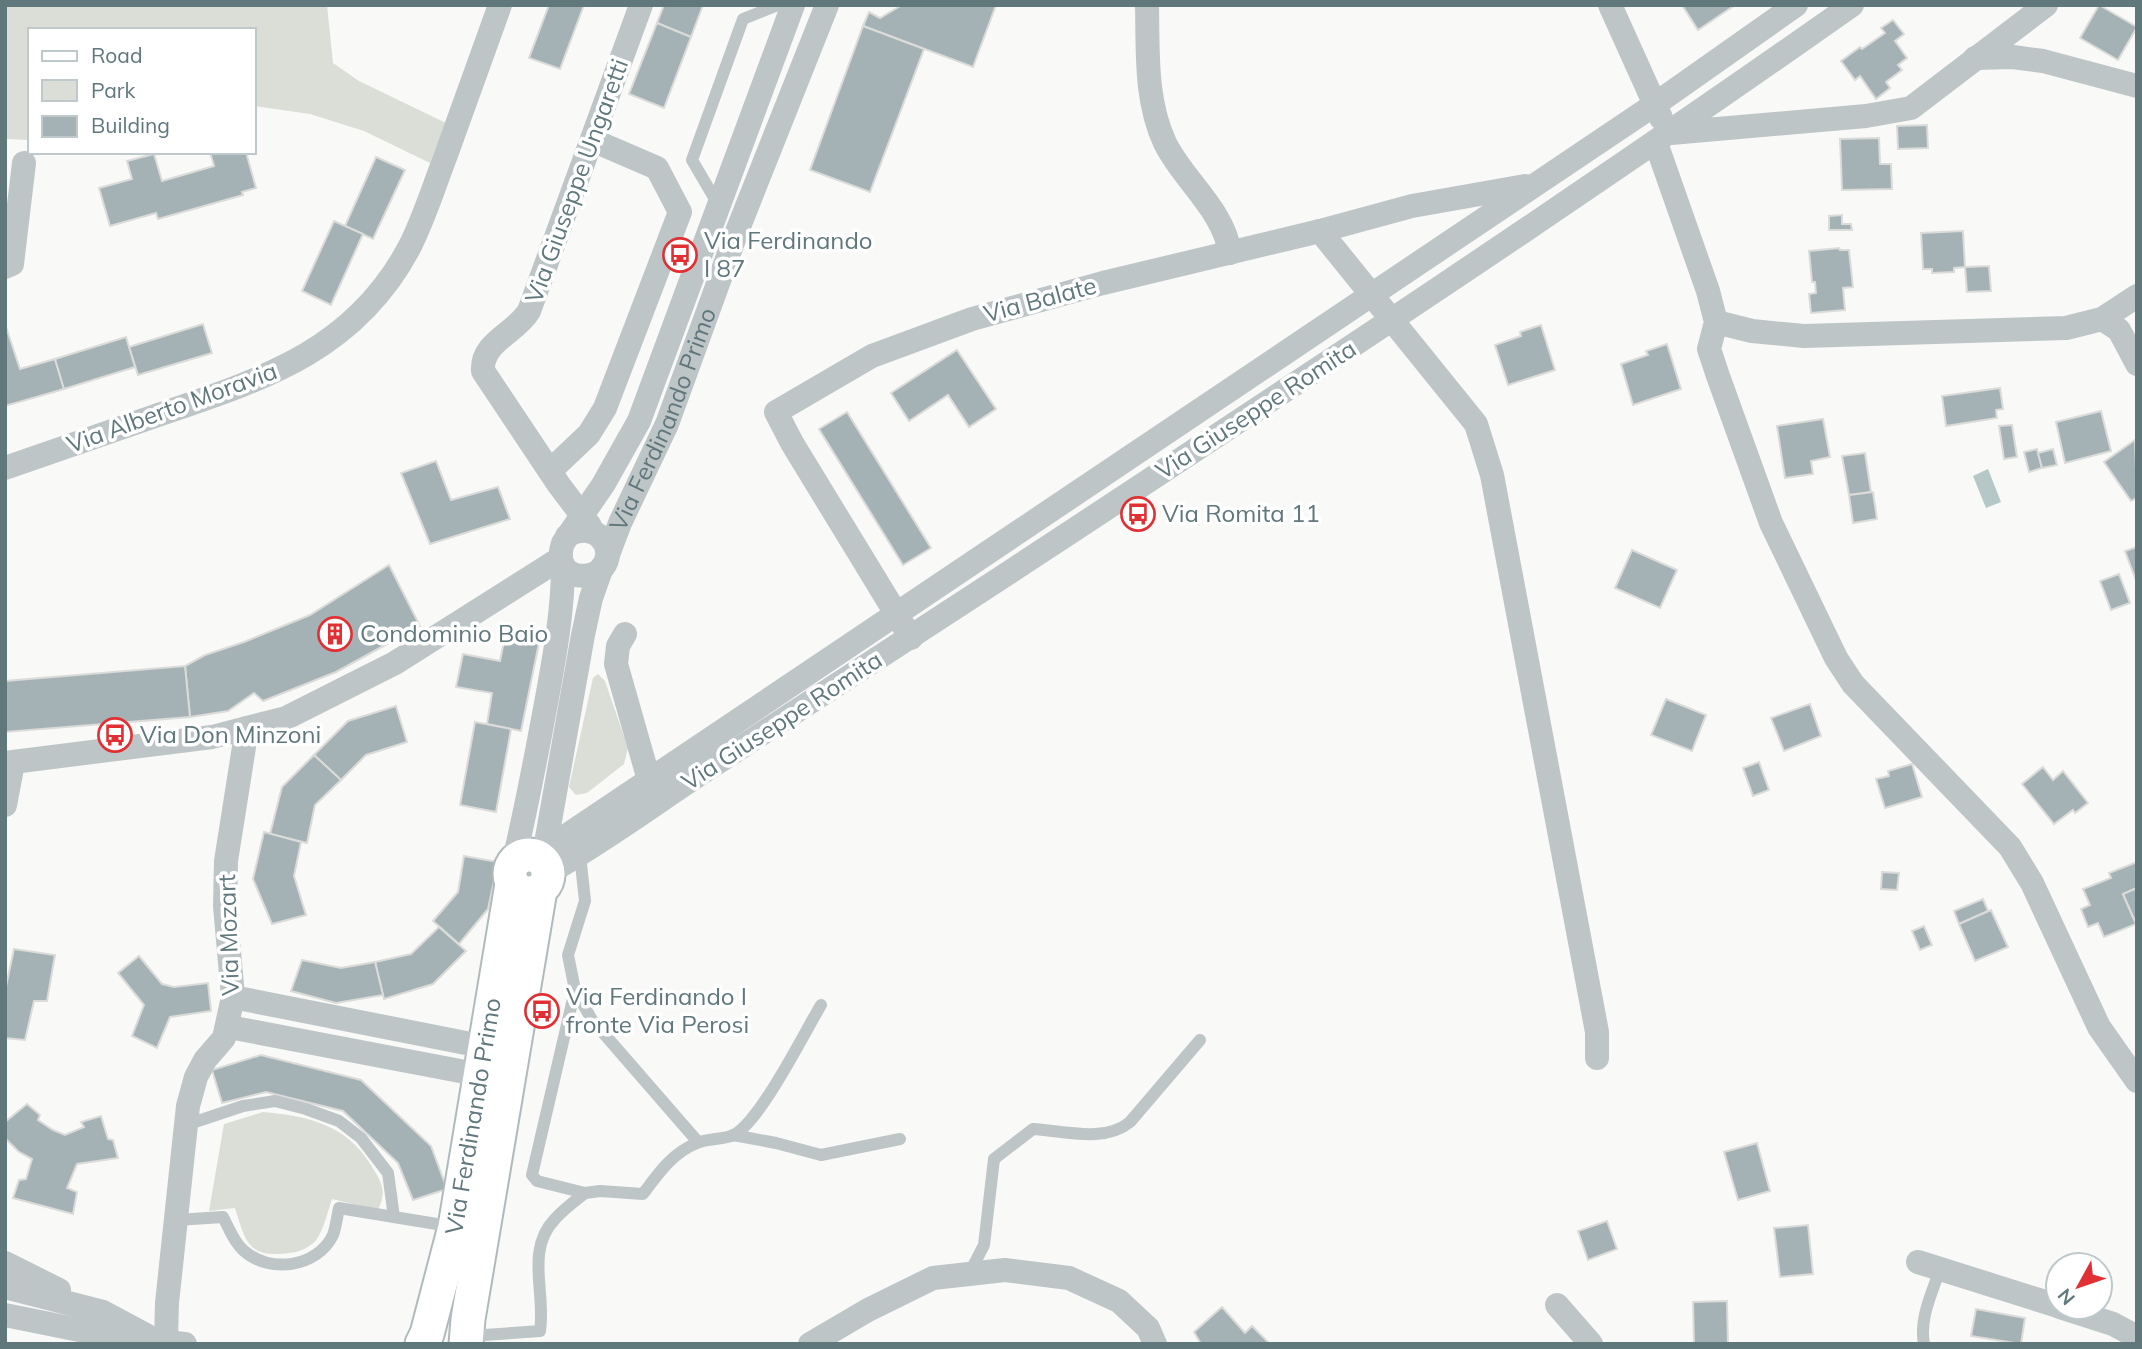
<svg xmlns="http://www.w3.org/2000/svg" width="2142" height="1349" viewBox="0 0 2142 1349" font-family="Mulish,sans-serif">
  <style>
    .green { fill: #dbded6 }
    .water { fill: #b5c7c7 }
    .building { fill: #a5b2b5; stroke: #dbdbd9; stroke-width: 2 }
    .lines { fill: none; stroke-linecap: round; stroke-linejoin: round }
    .secondary-casing { stroke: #b0babc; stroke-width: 37 }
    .lane { stroke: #bec5c7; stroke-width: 12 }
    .street { stroke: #bec5c7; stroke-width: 24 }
    .secondary { stroke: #fff; stroke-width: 33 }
    .labels { text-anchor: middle; stroke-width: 7; stroke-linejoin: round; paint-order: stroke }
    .street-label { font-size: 24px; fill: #60777c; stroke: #fff }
    .poi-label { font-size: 24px; fill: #60777c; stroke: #fff; text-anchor: start }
  </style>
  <rect width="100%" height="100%" fill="#f9f9f7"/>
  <g class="green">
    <polygon points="5,5 327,5 333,63 359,81 446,123 430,163 364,131 310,114 254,106 254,30 30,30 30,140 5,139"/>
    <polygon points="598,674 605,681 628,748 624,764 587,793 576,795 569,787 593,678"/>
    <path d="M263,1112C307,1116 346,1124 371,1165C382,1183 387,1190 378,1210L332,1199C328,1211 324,1228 317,1239C310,1248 299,1252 289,1253C248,1258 246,1243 235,1208L209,1211L224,1124Z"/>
  </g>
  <polygon class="water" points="1988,469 2001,502 1986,508 1973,476"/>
  <g class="building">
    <polygon points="549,5 584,5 560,69 529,58"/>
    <polygon points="664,5 703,5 691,37 657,23"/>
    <polygon points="902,5 996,5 973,67 863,26 869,12 880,18"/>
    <polygon points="1682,5 1735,5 1698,30"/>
    <polygon points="2099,5 2137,27 2118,60 2080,38"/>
    <polygon points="1893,20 1904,34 1895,41 1907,58 1898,65 1902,70 1886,82 1890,88 1876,99 1860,76 1855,80 1841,61 1860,47 1862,49 1885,33 1881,28"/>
    <polygon points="657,23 691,37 664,108 629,94"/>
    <polygon points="863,26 924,49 870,192 810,170"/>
    <polygon points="1927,125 1928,148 1898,149 1897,126"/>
    <polygon points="1879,138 1880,164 1891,164 1892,189 1842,190 1840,139"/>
    <polygon points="210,152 246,152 256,188 242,192 243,195 158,219 156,213 110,226 99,188 132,179 127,161 154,154 162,181 214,166"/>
    <polygon points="376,157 405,170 373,239 345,226"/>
    <polygon points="1842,215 1842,224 1851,224 1852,230 1829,230 1829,216"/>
    <polygon points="334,221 363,234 331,305 302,291"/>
    <polygon points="1963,231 1965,267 1954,268 1954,272 1932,273 1932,269 1923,269 1921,233"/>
    <polygon points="1839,248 1840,250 1849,250 1853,287 1843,288 1845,310 1811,313 1809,294 1816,293 1815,282 1812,282 1809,251"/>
    <polygon points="1989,266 1991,291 1967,292 1965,267"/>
    <polygon points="5,324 20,369 55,359 64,389 5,406"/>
    <polygon points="203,324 212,353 138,375 129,347"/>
    <polygon points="1541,325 1555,370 1508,385 1495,345 1521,336 1520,332"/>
    <polygon points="126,337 135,367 64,389 55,359"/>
    <polygon points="1667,344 1681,389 1633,405 1621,364 1648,355 1646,351"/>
    <polygon points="957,350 996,409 969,427 948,395 909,421 891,393"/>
    <polygon points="2000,388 2003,409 1996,410 1997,418 1946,426 1942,396"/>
    <polygon points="2101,411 2111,451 2065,463 2056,422"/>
    <polygon points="847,412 931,548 903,565 819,429"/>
    <polygon points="1823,419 1830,457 1811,461 1813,474 1785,478 1777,426"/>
    <polygon points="2012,425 2017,457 2004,459 1999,426"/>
    <polygon points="2135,440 2137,498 2131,501 2104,462"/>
    <polygon points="2037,449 2042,468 2029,472 2024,452"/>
    <polygon points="2053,449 2057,465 2042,468 2038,453"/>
    <polygon points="1865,453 1871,492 1849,495 1842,456"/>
    <polygon points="436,461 451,500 498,487 510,519 430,544 401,473"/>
    <polygon points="1873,492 1877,519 1853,523 1849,495"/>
    <polygon points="2137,547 2137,583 2125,551"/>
    <polygon points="1632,550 1677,570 1660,608 1615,588"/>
    <polygon points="389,565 420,626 336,672 263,701 254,693 228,711 190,717 185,666 205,655 244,642 310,615"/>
    <polygon points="2119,574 2130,603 2111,610 2100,581"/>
    <polygon points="506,631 540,638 521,731 487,724 492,693 456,687 463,654 500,661"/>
    <polygon points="185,666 190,717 5,732 5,681"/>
    <polygon points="1666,699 1706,715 1692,751 1651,735"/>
    <polygon points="1810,704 1821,736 1784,751 1771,718"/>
    <polygon points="396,706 407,742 366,755 341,780 314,755 348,721"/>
    <polygon points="475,722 511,729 496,812 460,805"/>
    <polygon points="314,755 341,780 315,805 307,843 270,834 282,787"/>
    <polygon points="1759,762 1769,790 1753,796 1743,768"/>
    <polygon points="1912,764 1922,797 1885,808 1876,779 1889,776 1888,771"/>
    <polygon points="2043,767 2053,780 2063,771 2088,803 2075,813 2073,810 2054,824 2022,784"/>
    <polygon points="264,832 301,842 294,876 306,915 272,924 253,879"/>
    <polygon points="464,856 498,862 488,909 459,944 433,921 458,892"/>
    <polygon points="2137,862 2137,888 2123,894 2136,924 2104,937 2098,923 2088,927 2081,909 2090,905 2083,889 2111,878 2109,873"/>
    <polygon points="1882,872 1899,873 1897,890 1881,889"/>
    <polygon points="2137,888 2137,918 2134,919 2123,894"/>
    <polygon points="1983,899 1988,911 1959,924 1954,911"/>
    <polygon points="1991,910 2008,947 1975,961 1959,924"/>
    <polygon points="1924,926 1932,945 1920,950 1912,931"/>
    <polygon points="439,927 466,951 433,984 384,999 375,962 411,954"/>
    <polygon points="14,949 55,955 47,1001 34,1001 25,1040 5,1038 5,991"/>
    <polygon points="139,956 162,984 174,987 208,983 211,1011 170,1017 157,1048 132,1036 144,1005 118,973"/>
    <polygon points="302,960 341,968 375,962 383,995 336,1003 291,991"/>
    <polygon points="261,1055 361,1080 431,1146 447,1189 413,1200 398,1163 343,1111 266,1092 222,1103 212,1070"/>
    <polygon points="27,1104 40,1115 38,1120 53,1130 65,1135 84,1127 81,1122 101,1116 108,1139 113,1140 118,1158 77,1164 67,1188 77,1192 73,1214 13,1198 19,1180 26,1179 32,1159 19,1152 5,1138 5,1122"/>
    <polygon points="1757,1143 1770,1191 1738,1200 1724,1152"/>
    <polygon points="1607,1221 1617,1249 1588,1260 1578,1231"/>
    <polygon points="1808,1225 1813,1274 1780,1277 1774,1228"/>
    <polygon points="1727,1301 1728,1344 1694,1344 1693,1302"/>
    <polygon points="1222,1307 1245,1333 1252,1326 1270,1344 1201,1344 1194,1332"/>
    <polygon points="1976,1309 2025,1318 2021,1344 1971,1336"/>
  </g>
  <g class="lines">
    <g class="secondary-casing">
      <g id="secondary">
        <circle cx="529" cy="874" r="19"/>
        <path id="s2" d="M422,1344L427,1334L455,1227L512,884"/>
        <polyline points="466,1344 468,1319 540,890"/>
      </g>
    </g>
    <g class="lane">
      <polyline points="719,206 692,160 743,19 778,5"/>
      <polyline points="580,855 585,901 568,955 575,990 592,1020 698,1142"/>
      <path d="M575,990L532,1175L537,1181L585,1193L600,1191L643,1194C658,1174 672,1153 697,1143C708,1138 723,1140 734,1135C761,1120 803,1035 821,1005"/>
      <polyline points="186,1125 243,1106 275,1101 306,1109 339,1121 361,1138 388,1173 394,1217"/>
      <polyline points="733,1135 776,1143 821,1155 900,1139"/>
      <path d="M176,1220L223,1217C229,1228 233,1241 243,1250C269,1274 317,1268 333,1235C336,1227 337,1217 339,1208L455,1227"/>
      <path d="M969,1274L984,1245L994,1159L1033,1129C1064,1131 1105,1143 1130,1122L1200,1040"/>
      <path d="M470,1336L540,1331C546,1293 525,1250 555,1219C564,1209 575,1201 585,1193"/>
      <path d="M1924,1344C1919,1319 1932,1293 1940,1269"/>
    </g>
    <g class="street">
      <path d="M1147,5C1148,52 1145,100 1165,143C1183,180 1224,210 1230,253"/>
      <polyline points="1610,5 1661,118"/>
      <polyline points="1975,58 2013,57 2043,61 2137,86"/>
      <polyline points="1671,133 1866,116 1911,108 2046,5"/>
      <polyline points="1656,143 1708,291 1716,322 1709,349 1718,376 1771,523 1836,658 1853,684 2010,847 2032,883 2099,1027 2137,1081"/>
      <polyline points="1320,231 1412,206 1525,186"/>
      <polyline points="5,267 12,264 24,163"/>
      <polyline points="2102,319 2119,330 2137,364"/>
      <polyline points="1716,322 1752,331 1804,336 2066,328 2102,319 2137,296"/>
      <path d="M5,468C57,450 109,432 161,414C263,379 354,351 409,248C424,219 434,186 446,155C464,105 482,55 500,5"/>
      <polyline points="550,471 589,434 605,408 680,212 657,168 592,140"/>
      <path d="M590,526L559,485L483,371C481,342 515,334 529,311L641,5"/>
      <path d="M567,536C580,528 597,528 605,544C622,583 547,590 563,543L603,485L639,421L793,5"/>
      <path id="s1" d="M606,560L620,523L667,424L736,234L827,5"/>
      <polyline points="625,634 618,646 616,664 649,780"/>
      <polyline points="911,638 792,443 776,412 872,356 972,319 1103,283 1320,231 1476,424 1492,475 1597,1032 1597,1058"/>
      <polyline points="5,763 212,737 286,718 395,663 561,558"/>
      <polyline points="5,805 13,763"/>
      <polyline points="531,855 560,840 1654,105 1796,5"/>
      <path d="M514,860C527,806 537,752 547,698C555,654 563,610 563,565"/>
      <polyline points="543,860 583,635 591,598 602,567"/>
      <path d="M548,873C603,842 654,804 706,770C809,702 913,636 1016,568C1297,383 1577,199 1852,5"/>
      <polyline points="233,997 486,1047"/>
      <polyline points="229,1027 481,1075"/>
      <polyline points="1918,1262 2058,1306"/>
      <polyline points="5,1263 59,1290"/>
      <polyline points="5,1287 103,1312 146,1335"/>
      <polyline points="1557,1305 1591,1344"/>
      <polyline points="2060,1307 2113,1324 2137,1337"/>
      <polyline points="5,1315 109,1336 185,1344"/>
      <polyline points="166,1340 167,1303 188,1106 196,1077 205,1060 224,1038 233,997 225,906 226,861 247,728"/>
      <polyline points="810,1344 868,1310 933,1278 1005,1270 1069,1278 1119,1301 1148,1328 1155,1344"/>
    </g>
    <use href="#secondary" class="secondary"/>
  </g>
  <defs>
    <g id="bus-ring" transform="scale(1.75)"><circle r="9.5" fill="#fff" stroke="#e13033" stroke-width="1.5"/><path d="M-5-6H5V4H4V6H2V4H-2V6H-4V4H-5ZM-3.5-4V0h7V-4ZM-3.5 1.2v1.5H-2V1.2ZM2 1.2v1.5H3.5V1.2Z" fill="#e13033"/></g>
    <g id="building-ring" transform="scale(1.75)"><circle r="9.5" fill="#fff" stroke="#e13033" stroke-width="1.5"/><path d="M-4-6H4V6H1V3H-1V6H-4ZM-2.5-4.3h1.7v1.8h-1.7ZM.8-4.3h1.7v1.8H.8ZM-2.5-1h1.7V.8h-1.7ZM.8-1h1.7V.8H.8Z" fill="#e13033"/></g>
  </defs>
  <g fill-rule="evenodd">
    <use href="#bus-ring" x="680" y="255"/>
    <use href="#bus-ring" x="1138" y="514"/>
    <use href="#building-ring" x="335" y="634"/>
    <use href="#bus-ring" x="115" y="735"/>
    <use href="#bus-ring" x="542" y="1011"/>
  </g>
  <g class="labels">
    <g class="street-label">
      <text transform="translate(577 181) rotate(-70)" y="8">Via Giuseppe Ungaretti</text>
      <text transform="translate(1040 300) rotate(-15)" y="8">Via Balate</text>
      <text transform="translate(172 408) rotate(-20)" y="8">Via Alberto Moravia</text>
      <text transform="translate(1256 410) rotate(-33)" y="8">Via Giuseppe Romita</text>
      <text dy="8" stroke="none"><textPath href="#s1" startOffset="152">Via Ferdinando Primo</textPath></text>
      <text transform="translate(782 721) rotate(-33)" y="8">Via Giuseppe Romita</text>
      <text transform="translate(229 935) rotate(-92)" y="8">Via Mozart</text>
      <text dy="8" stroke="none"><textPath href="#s2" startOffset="234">Via Ferdinando Primo</textPath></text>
    </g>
    <g class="poi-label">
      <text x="704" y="249">Via Ferdinando<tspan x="704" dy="28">I 87</tspan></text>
      <text x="1162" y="522">Via Romita 11</text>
      <text x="360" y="642">Condominio Baio</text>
      <text x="140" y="743">Via Don Minzoni</text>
      <text x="566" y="1005">Via Ferdinando I<tspan x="566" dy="28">fronte Via Perosi</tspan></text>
    </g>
  </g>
  <rect width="2142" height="1349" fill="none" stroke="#60777c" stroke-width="14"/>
  <rect x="28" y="28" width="228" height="126" fill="#ffffff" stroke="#bfc9cb" stroke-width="2"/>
  <rect x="42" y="51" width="35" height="10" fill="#ffffff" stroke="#bfc9cb" stroke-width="2"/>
  <text x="91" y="63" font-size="21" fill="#60777c">Road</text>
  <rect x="42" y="80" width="35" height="21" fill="#dbded6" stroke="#bfc9cb" stroke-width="2"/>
  <text x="91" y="98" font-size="21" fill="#60777c">Park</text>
  <rect x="42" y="116" width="35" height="21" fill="#a5b2b5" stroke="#bfc9cb" stroke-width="2"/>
  <text x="91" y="133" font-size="21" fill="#60777c">Building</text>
  <g transform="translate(2079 1286) rotate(230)"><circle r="33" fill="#ffffff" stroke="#bfc9cb" stroke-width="2"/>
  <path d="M0-5L12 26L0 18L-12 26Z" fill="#e13033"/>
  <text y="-10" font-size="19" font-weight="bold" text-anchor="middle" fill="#60777c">N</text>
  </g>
</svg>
